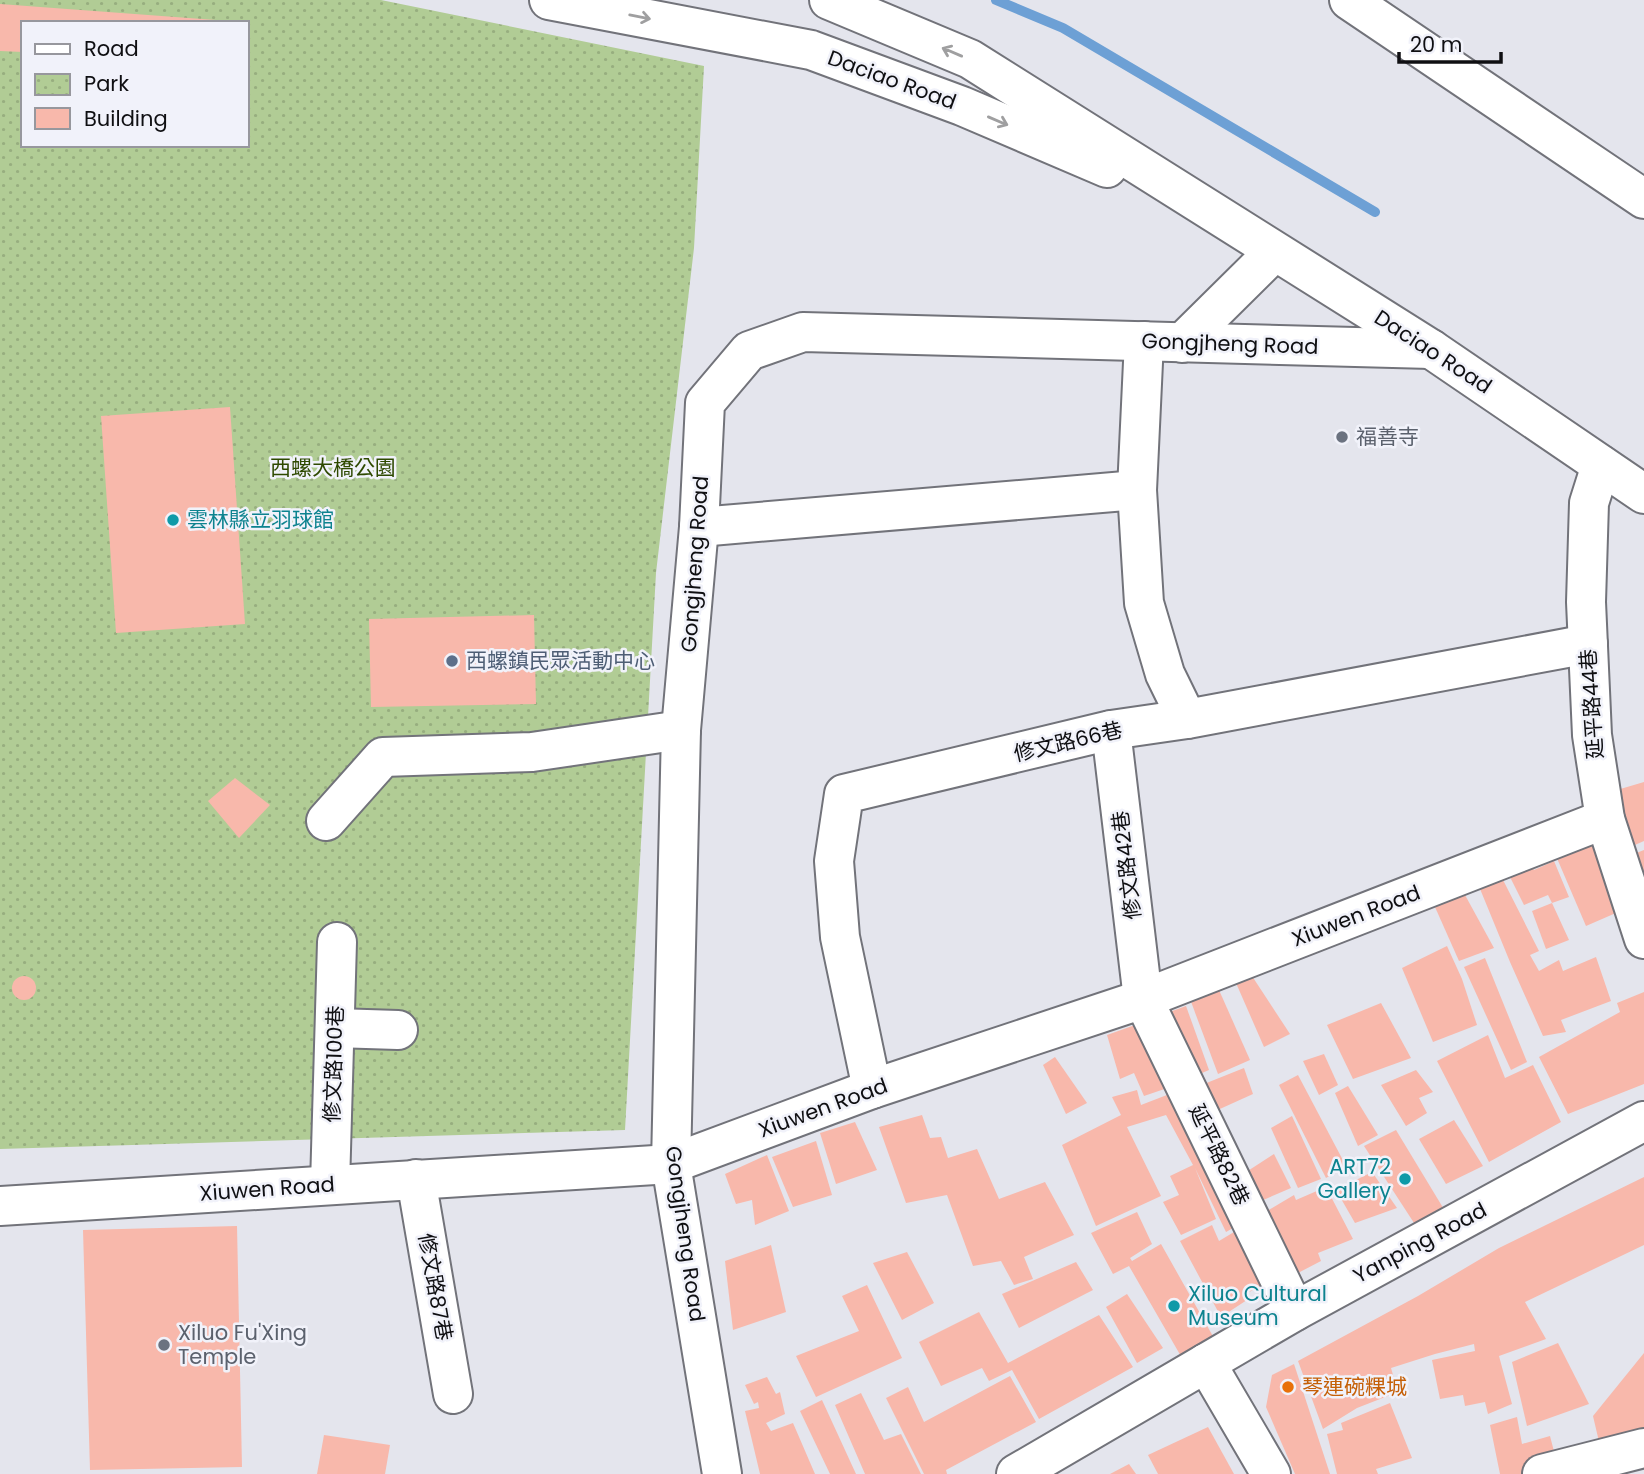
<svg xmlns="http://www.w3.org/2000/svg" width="1644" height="1474" viewBox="0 0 1644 1474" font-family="Poppins,'Noto Sans TC',sans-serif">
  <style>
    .park { fill: url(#park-dots); fill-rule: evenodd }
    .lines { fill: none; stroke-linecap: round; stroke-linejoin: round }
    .stream { stroke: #6da0d5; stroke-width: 10 }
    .building { fill: #f8b8ab }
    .minor-casing { stroke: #72737a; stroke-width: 42 }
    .minor { stroke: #fff; stroke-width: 38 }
    .oneway { stroke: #9f9fa0 }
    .worship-dot { fill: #6b7280; stroke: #f1f2fa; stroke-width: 2.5 }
    .culture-dot { fill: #0f9aa8; stroke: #f1f2fa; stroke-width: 2.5 }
    .service-dot { fill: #5c6f8a; stroke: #f1f2fa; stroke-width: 2.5 }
    .food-dot { fill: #e8710a; stroke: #f1f2fa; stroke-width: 2.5 }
    .labels { text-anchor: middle; stroke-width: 5; stroke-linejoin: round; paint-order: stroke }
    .street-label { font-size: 21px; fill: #0f0f12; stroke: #f1f2fa }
    .worship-label { font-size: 21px; fill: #5b616d; stroke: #f1f2fa; text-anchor: start }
    .park-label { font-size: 21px; fill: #2e4900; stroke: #f1f2fa }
    .culture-label { font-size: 21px; fill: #0d838f; stroke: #f1f2fa; text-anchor: start }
    .service-label { font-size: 21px; fill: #4e5e75; stroke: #f1f2fa; text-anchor: start }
    .food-label { font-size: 21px; fill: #c56008; stroke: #f1f2fa; text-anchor: start }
  </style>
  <defs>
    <pattern id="park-dots" width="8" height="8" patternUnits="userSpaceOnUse" patternTransform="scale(1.75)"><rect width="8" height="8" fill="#b1cc95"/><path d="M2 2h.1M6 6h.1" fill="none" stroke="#97ae7f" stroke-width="1.8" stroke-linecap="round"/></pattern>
  </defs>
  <rect width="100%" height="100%" fill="#e4e5ed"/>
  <path class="park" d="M0,0H381L704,66L694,248L656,573L625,1130L0,1149ZM23,23H247V145H23Z"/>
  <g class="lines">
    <polyline class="stream" points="996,0 1063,28 1375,212"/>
  </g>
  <g class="building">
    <polygon points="0,4 229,21 229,23 23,23 23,52 0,51"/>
    <polygon points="230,407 245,624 116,633 101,416"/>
    <polygon points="534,615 536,704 371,707 369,619"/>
    <polygon points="235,778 270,805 239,838 208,801"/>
    <polygon points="1644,782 1644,841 1628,848 1617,790"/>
    <polygon points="1601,842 1632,906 1586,926 1556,856"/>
    <polygon points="1644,850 1644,896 1626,857"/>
    <polygon points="1554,861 1569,897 1552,903 1548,895 1524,905 1507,871 1529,862 1534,870"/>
    <polygon points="1500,874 1539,951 1530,955 1539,971 1559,960 1563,971 1596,957 1611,1001 1561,1020 1566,1032 1543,1036 1510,962 1478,884"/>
    <polygon points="1465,895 1494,948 1459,961 1435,907"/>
    <polygon points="1552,903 1569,940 1546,949 1532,911"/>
    <polygon points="1447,946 1462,979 1477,1025 1433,1042 1402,968"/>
    <polygon points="1485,958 1527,1062 1511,1070 1464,967"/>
    <polygon points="1252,976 1290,1034 1264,1047 1236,983"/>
    <circle cx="24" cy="988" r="12"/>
    <polygon points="1219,990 1250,1060 1218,1074 1190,999"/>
    <polygon points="1644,992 1644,1084 1568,1114 1539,1057 1620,1012 1617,1003"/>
    <polygon points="1381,1003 1411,1058 1353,1079 1327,1025"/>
    <polygon points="1186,1006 1209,1070 1195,1076 1164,1014"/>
    <polygon points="1152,1019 1182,1083 1144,1096 1134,1073 1120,1079 1107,1035"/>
    <polygon points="1488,1035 1505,1078 1533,1065 1561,1122 1489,1162 1437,1061"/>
    <polygon points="1324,1054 1338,1085 1319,1095 1303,1061"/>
    <polygon points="1055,1057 1087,1103 1066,1114 1043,1065"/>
    <polygon points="1244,1068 1253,1094 1211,1113 1199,1086"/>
    <polygon points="1416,1070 1433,1092 1419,1098 1427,1113 1406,1126 1381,1085"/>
    <polygon points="1298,1075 1346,1166 1326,1178 1279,1085"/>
    <polygon points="1348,1086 1378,1135 1358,1146 1335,1093"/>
    <polygon points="1185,1088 1249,1219 1226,1232 1195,1168 1216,1219 1181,1235 1163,1202 1179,1195 1170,1176 1193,1165 1166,1115 1127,1127 1161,1196 1096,1226 1062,1145 1121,1115 1112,1097 1137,1090 1141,1105"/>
    <polygon points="922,1115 930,1138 941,1137 948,1158 977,1149 999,1199 1045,1182 1074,1235 1024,1257 1033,1279 1014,1285 1001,1261 973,1266 947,1195 906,1203 879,1127"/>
    <polygon points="1292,1116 1321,1179 1298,1188 1271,1128"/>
    <polygon points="1454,1120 1483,1166 1446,1184 1419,1139"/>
    <polygon points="855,1122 877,1170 836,1184 820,1133"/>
    <polygon points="1396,1130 1445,1211 1416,1226 1364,1146"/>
    <polygon points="816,1141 832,1195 793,1207 772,1157"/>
    <polygon points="1274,1154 1291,1188 1254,1204 1240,1176"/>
    <polygon points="767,1155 789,1211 755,1225 752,1200 736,1204 725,1174"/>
    <polygon points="1372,1172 1397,1208 1355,1223 1336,1190"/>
    <polygon points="1644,1177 1644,1245 1525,1302 1546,1339 1499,1356 1512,1404 1488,1414 1485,1402 1465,1406 1463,1395 1440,1399 1432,1360 1475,1351 1474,1344 1435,1354 1391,1368 1398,1392 1357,1408 1323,1429 1298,1361 1418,1296 1499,1248"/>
    <polygon points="1326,1187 1353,1239 1318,1253 1321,1261 1298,1273 1267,1211 1294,1195 1296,1200"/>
    <polygon points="1137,1212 1152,1244 1130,1258 1132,1261 1161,1244 1219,1347 1186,1365 1129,1266 1113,1274 1091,1233"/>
    <polygon points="1212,1225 1219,1241 1244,1226 1276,1279 1245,1294 1247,1300 1221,1317 1180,1241"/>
    <polygon points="237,1226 242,1467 90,1470 83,1230"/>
    <polygon points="771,1245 786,1312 733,1330 725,1261"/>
    <polygon points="907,1252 934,1303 902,1320 873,1263"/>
    <polygon points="1076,1262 1093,1290 1019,1328 1002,1294"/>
    <polygon points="867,1285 902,1358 816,1397 796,1356 859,1331 842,1296"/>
    <polygon points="1127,1294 1163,1348 1137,1363 1106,1307"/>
    <polygon points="979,1312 1008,1363 1099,1315 1133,1367 1039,1419 1012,1370 989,1381 982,1368 941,1386 919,1342"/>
    <polygon points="1558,1343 1589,1404 1527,1426 1512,1362"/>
    <polygon points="1644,1353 1644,1433 1600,1446 1593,1416"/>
    <polygon points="1294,1364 1330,1474 1295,1474 1266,1407 1272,1375"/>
    <polygon points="1010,1376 1036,1422 946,1470 947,1474 924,1474 886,1398 908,1387 924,1422"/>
    <polygon points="767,1377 776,1394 780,1392 785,1414 766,1423 771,1431 793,1423 815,1474 760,1474 745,1411 759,1408 758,1402 754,1404 745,1385"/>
    <polygon points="861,1393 884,1440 901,1434 921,1474 865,1474 835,1405"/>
    <polygon points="822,1400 856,1474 830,1474 800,1411"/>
    <polygon points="1390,1403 1412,1458 1376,1469 1378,1474 1337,1474 1327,1434 1343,1430 1341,1423"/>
    <polygon points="1517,1417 1522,1444 1550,1436 1557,1463 1523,1474 1500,1474 1490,1425"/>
    <polygon points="1208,1427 1234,1474 1158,1474 1148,1455"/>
    <polygon points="324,1435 390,1445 385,1474 317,1474"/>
    <polygon points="1129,1464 1136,1474 1110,1474"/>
  </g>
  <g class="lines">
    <g class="minor-casing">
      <g id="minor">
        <polyline points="549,0 811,50 962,106 1107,168"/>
        <polyline points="829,0 970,59 1431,349 1644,494"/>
        <polyline points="1349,0 1644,199"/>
        <polyline points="1144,341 1137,490 1144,603 1165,674 1187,719"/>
        <polyline points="1182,343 1274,252"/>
        <polyline points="1601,465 1589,503 1586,602 1592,735 1605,819 1644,939"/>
        <polyline points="699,527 1137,490"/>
        <polyline points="1111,730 1143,999 1295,1311"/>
        <polyline points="326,821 383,757 532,752 681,730"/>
        <polyline points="335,1028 398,1030"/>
        <polyline points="872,1089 840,937 834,861 844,794 1111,730 1187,719 1588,644"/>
        <polyline points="416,1179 453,1394"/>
        <polyline points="330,1185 337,942"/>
        <polyline points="0,1206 671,1164 872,1089 1143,999 1605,819"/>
        <polyline points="1206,1363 1271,1474"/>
        <polyline points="722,1474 671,1164 681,730 699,527 705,403 749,351 803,332 1431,349"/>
        <polyline points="1016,1474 1295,1311 1644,1121"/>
        <polyline points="1542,1474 1644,1448"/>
      </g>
    </g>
    <use href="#minor" class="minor"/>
  </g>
  <defs><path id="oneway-shaft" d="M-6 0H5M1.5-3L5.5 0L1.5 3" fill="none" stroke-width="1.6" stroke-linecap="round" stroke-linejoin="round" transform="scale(1.75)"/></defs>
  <g class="oneway">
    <use href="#oneway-shaft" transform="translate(640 17) rotate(11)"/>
    <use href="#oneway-shaft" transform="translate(952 52) rotate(-157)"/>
    <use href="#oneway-shaft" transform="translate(998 121) rotate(23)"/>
  </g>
  <g class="worship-dot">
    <circle cx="1342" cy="437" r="7"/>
    <circle cx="164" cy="1345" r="7"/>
  </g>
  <g class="culture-dot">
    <circle cx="173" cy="520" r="7"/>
    <circle cx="1405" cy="1179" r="7"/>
    <circle cx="1174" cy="1306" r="7"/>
  </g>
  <circle class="service-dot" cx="452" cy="661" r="7"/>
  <circle class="food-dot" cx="1288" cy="1387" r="7"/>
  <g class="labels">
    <g class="street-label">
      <text transform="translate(892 80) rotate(20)" y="7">Daciao Road</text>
      <text transform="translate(1230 344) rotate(2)" y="7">Gongjheng Road</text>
      <text transform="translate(1433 352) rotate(33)" y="7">Daciao Road</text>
      <text transform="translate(695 564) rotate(-86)" y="7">Gongjheng Road</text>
      <text transform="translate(1592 704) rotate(-94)" y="7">延平路44巷</text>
      <text transform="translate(1068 742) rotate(-13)" y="7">修文路66巷</text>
      <text transform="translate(1127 865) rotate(-97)" y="7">修文路42巷</text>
      <text transform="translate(1356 916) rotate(-21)" y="7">Xiuwen Road</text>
      <text transform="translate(334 1064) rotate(-88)" y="7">修文路100巷</text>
      <text transform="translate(823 1108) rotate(-20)" y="7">Xiuwen Road</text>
      <text transform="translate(1219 1155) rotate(64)" y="7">延平路82巷</text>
      <text transform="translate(267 1189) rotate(-4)" y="7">Xiuwen Road</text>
      <text transform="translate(685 1234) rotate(82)" y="7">Gongjheng Road</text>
      <text transform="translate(1420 1243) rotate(-28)" y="7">Yanping Road</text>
      <text transform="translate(435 1287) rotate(80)" y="7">修文路87巷</text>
    </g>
    <g class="worship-label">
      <text x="1356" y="444">福善寺</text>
      <text x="178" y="1340">Xiluo Fu'Xing<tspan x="178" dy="24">Temple</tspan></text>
    </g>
    <g class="park-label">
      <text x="333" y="475">西螺大橋公園</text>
    </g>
    <g class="culture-label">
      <text x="187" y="527">雲林縣立羽球館</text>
      <text x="1391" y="1174" text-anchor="end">ART72<tspan x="1391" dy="24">Gallery</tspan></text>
      <text x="1188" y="1301">Xiluo Cultural<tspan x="1188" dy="24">Museum</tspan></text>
    </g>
    <g class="service-label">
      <text x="466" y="668">西螺鎮民眾活動中心</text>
    </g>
    <g class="food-label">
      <text x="1302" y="1394">琴連碗粿城</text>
    </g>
  </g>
  <rect x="21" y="21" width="228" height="126" fill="#f1f2fa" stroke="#97979d" stroke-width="2"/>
  <rect x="35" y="44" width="35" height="10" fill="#ffffff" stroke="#97979d" stroke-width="2"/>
  <text x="84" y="56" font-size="21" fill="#0f0f12">Road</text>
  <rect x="35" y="74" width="35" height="21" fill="url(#park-dots)" stroke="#97979d" stroke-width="2"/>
  <text x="84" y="91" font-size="21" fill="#0f0f12">Park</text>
  <rect x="35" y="108" width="35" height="21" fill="#f8b8ab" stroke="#97979d" stroke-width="2"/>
  <text x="84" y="126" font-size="21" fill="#0f0f12">Building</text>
  <path d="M1399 52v10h102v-10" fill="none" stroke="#0f0f12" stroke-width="3.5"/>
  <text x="1410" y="52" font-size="21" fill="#0f0f12" stroke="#f1f2fa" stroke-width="5" paint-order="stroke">20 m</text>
</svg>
